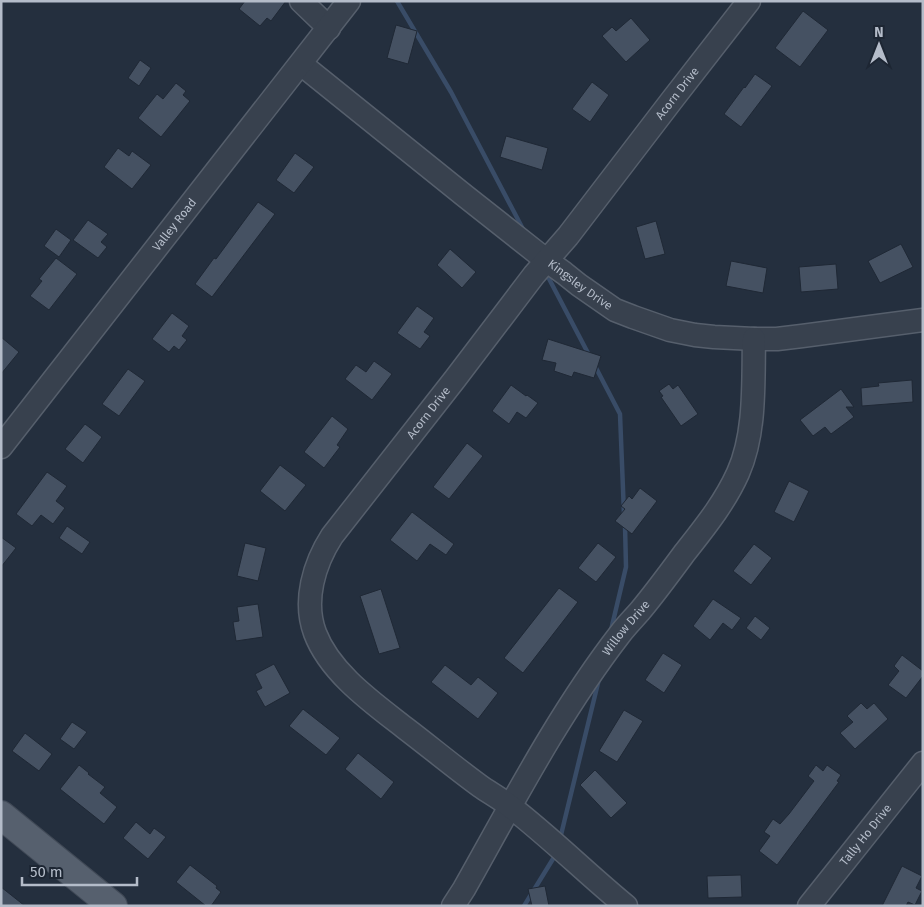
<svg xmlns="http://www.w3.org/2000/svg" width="924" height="907" viewBox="0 0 924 907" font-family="'Fira Sans',sans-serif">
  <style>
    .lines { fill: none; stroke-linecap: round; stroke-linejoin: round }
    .stream { stroke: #394c67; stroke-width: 4.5 }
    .building { fill: #455162; stroke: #1f2835 }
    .minor-casing { stroke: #565f6c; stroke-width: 25 }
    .major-casing { stroke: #414a57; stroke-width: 30 }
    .minor { stroke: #38414e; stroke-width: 22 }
    .major { stroke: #56606e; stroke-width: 28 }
    .labels { text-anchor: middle; stroke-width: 4; stroke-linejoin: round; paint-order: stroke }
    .street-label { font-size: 12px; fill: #b4bcc9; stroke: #1d2633 }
  </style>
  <rect width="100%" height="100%" fill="#242f3e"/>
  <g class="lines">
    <g class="stream">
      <polyline points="397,1 451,92 524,231"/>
      <polyline points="546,273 589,355"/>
      <polyline points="595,366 620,414 624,514"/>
      <polyline points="611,630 626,567 625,525"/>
      <polyline points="560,839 599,679"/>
      <polyline points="524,906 556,854"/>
    </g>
  </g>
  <g class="building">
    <polygon points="245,1 286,1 271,21 267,18 260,26 239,9"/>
    <polygon points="803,11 828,30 800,67 775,48"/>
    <polygon points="631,18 650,40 626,62 602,36 612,27 616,31"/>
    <polygon points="396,25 417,31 408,64 387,58"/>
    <polygon points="140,60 151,68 139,86 128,78"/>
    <polygon points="755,74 772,86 741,127 724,114 744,87 745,88"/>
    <polygon points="592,82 609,95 590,122 572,109"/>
    <polygon points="176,83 186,91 183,95 190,101 161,137 138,118 157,94 163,99"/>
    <polygon points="506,136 548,148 542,170 500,157"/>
    <polygon points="118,148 129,156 132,151 151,165 132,189 104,167"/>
    <polygon points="295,153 314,167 294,193 276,180"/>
    <polygon points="258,202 275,214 212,297 195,284 214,258 216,259"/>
    <polygon points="88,220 108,234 101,242 107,247 98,258 73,240"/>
    <polygon points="656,221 665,254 645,259 636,227"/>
    <polygon points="56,229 71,240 59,257 44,246"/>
    <polygon points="901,244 913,267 880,283 868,261"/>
    <polygon points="450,249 476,272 462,288 437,265"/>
    <polygon points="56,258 77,274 49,310 30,296 42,281 39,279"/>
    <polygon points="731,261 767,268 763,293 726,286"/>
    <polygon points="836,264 838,289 801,292 799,267"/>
    <polygon points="417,306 434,318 424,332 430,336 420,349 397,333"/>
    <polygon points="172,313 189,326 182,336 187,340 179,350 174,346 169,352 152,339"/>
    <polygon points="1,337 19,352 1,374"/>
    <polygon points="548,339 601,356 594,378 574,372 572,377 554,371 556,363 542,360"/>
    <polygon points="374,361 392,374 372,400 345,379 356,365 366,372"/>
    <polygon points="128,369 145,381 119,416 102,404"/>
    <polygon points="912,380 913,402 862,406 861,388 879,386 878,383"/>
    <polygon points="669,384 673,389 678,385 698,414 681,426 661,397 663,396 659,391"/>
    <polygon points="511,385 526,396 527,395 538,403 526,418 517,412 509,424 492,411"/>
    <polygon points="841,389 854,407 846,407 854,417 831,434 825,427 813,436 800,420"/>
    <polygon points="332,416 348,429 337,445 340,447 324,468 304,452"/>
    <polygon points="85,424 102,437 83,463 65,449"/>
    <polygon points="467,443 483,456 449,499 433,487"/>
    <polygon points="280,465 306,485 285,511 260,491"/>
    <polygon points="47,472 67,486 56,501 65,508 53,524 41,515 32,526 16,514"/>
    <polygon points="789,481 809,491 794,522 774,512"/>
    <polygon points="640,488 657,501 632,534 615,521 625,509 621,506 629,496 632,499"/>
    <polygon points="412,512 454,544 446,555 430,544 417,561 390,540"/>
    <polygon points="67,526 90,542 82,554 59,538"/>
    <polygon points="1,537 16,548 1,567"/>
    <polygon points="245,543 266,548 258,581 237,576"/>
    <polygon points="598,543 616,557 596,582 578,568"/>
    <polygon points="754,544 772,558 751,585 733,571"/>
    <polygon points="559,588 578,602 523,673 504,658"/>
    <polygon points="381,589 400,648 379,654 360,596"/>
    <polygon points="713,599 741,618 732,630 723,623 710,640 693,626"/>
    <polygon points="258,604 263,637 236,641 233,622 239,621 237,607"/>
    <polygon points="755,616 770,628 761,640 746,628"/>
    <polygon points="663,653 682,665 664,693 645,680"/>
    <polygon points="902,655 923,671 923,676 906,698 888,685 899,671 894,666"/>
    <polygon points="274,664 290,693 265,707 256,691 262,688 255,674"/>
    <polygon points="445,665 471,685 478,677 498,693 478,719 431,682"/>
    <polygon points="861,703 867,709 874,703 888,719 855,749 840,733 853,722 847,716"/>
    <polygon points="303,709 340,738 326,755 289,726"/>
    <polygon points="624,710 643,721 617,762 599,751"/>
    <polygon points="72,722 87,732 74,749 60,739"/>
    <polygon points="25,733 52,754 39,771 12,751"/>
    <polygon points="358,753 394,782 381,799 345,769"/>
    <polygon points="79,765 89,773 88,774 105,787 100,793 117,807 104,824 60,789"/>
    <polygon points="816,765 823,771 827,765 841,775 837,781 839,782 777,865 759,851 770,836 764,832 773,819 780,824 789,814 814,781 808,776"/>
    <polygon points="595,770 627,803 611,818 580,785"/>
    <polygon points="136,822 150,834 154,828 166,837 148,859 123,838"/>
    <polygon points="190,865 217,886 216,888 221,892 211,906 206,906 176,882"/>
    <polygon points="902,866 922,876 916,888 922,891 915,905 908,902 906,906 882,906"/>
    <polygon points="741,875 742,897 708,898 707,876"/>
    <polygon points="545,886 549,906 532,906 528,889"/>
    <polygon points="1,887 25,906 1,906"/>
  </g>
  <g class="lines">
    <g class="minor-casing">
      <g id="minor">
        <polyline points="301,1 329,28"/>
        <path id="s1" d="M301,64L465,196L546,260L564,273L579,285L615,310L633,317L670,330L695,335L714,337L754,339H777L802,336L923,320"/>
        <path id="s2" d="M1,447L349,1"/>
        <path id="s3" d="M453,906L464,889C513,802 559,713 620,634C626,626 633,619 640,611C655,593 669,574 683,555C704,528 724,504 738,473C756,433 753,382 754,339"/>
        <path id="s4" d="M626,906C587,874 551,838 511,807C501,799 490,793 480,786C454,767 430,747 405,728C373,703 330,673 315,633C303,601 314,564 332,536L455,379L534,275L568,236L672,100L749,1"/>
        <path id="s5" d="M809,906L923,763"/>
      </g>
    </g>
    <g class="major-casing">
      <polyline id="major" points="1,815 113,906"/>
    </g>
    <use href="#minor" class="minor"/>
    <use href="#major" class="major"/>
  </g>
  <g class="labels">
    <g class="street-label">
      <text dy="4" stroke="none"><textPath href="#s4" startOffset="1080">Acorn Drive</textPath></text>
      <text dy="4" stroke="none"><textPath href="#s2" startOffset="282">Valley Road</textPath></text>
      <text dy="4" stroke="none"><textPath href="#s1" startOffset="356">Kingsley Drive</textPath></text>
      <text dy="4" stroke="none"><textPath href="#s4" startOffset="675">Acorn Drive</textPath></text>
      <text dy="4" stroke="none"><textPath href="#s3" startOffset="328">Willow Drive</textPath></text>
      <text dy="4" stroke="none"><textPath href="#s5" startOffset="91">Tally Ho Drive</textPath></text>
    </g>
  </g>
  <rect width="924" height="907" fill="none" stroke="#b4bcc9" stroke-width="5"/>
  <g transform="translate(879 45)" stroke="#1d2633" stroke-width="4" paint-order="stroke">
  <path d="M0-4L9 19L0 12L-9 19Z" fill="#b4bcc9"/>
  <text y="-8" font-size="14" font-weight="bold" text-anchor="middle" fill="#b4bcc9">N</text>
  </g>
  <path d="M22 877v8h115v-8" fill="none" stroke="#b4bcc9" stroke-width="2.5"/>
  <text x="30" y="877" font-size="15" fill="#b4bcc9" stroke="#1d2633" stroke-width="4" paint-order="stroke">50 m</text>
</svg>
